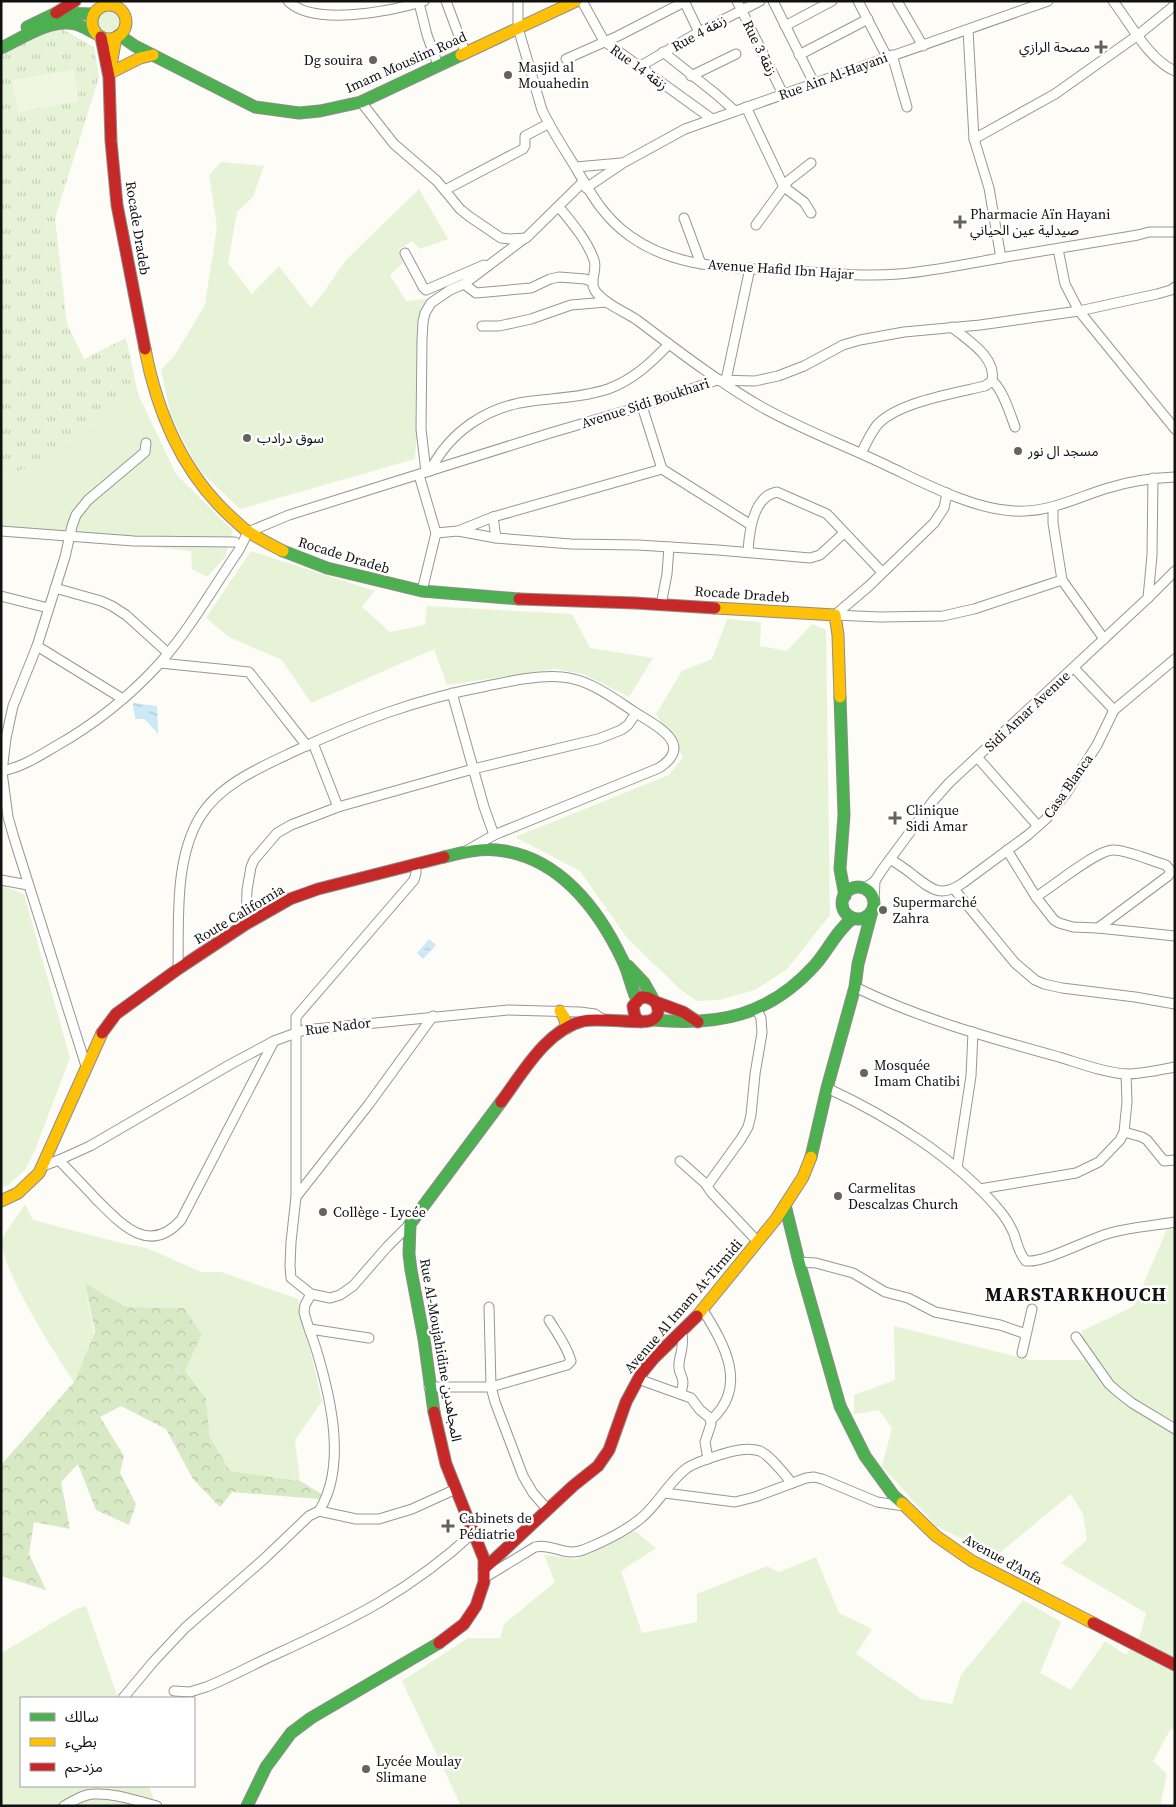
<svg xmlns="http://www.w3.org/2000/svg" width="1176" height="1807" viewBox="0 0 1176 1807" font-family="'Source Serif 4','Noto Sans Arabic',serif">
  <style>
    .grass { fill: #e7f3d7 }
    .forest { fill: url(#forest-crowns) }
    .park { fill: url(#park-tufts) }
    .pitch { fill: #f0f6e1 }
    .water { fill: url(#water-ripples) }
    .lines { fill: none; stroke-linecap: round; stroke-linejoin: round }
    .street-casing { stroke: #979795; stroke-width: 11 }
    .fast-casing { stroke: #8e8d8b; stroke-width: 13 }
    .slow-casing { stroke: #8e8d8b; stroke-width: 13 }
    .jam-casing { stroke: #8e8d8b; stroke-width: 13 }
    .street { stroke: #fffffe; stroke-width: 9 }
    .fast { stroke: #4caf50; stroke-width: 11 }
    .slow { stroke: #ffc107; stroke-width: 11 }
    .jam { stroke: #c62828; stroke-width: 11 }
    .poi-dot { fill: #646362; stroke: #fff; stroke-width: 2 }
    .labels { text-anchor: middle; stroke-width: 5; stroke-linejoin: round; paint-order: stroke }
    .street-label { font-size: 14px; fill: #111; stroke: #fff }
    .poi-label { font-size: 14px; fill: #111; stroke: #fff; text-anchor: start }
    .district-label { font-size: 19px; font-weight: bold; letter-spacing: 1px; fill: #111; stroke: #fff }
  </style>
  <defs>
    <pattern id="forest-crowns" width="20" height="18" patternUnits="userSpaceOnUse" patternTransform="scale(1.25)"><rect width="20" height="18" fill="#d8eac5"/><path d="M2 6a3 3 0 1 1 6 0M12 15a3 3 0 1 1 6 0" fill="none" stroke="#b8c8a8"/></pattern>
    <pattern id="park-tufts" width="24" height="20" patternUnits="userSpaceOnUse" patternTransform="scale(1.25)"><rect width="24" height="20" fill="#e7f3d7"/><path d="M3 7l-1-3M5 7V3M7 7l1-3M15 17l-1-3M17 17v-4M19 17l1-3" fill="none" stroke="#c5cfb8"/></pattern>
    <pattern id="water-ripples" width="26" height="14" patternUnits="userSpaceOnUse" patternTransform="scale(1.25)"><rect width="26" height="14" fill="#cde8f7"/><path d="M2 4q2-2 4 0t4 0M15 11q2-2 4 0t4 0" fill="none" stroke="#afc6d3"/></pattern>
  </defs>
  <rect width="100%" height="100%" fill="#fdfcf7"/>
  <g class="grass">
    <circle cx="109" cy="21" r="11"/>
    <polygon points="221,162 264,166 253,197 237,212 228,263 252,294 279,266 311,308 323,293 346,260 419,189 448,239 420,249 412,241 399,249 404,262 390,275 406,301 426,299 415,459 240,509 198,469 171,416 161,370 175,355 205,305 217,226 209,175"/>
    <polygon points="138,394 176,474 233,531 225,557 207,577 192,569 191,551 1,531 1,478 26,468"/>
    <polygon points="251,551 375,591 362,607 390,632 425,625 427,606 572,614 590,648 653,658 629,697 583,674 556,669 447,685 434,649 311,703 282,660 229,637 206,618"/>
    <polygon points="727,619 761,622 760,646 787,651 812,624 826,630 830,915 787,969 755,990 719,1000 697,1001 681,990 627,938 580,871 515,837 669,775 683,757 656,714 682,671 712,659"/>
    <polygon points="1,885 24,894 70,1058 35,1150 25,1170 8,1185 1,1188"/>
    <path d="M25,1204L33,1220L121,1243L147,1248L201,1272H221L298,1299L322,1401L295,1440L300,1481L230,1471L210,1437L206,1398L185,1371L202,1334L184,1308L126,1307L85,1283L94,1334L74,1382C57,1357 0,1268 2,1240C6,1229 19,1214 25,1204Z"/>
    <polygon points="1168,1227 1175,1227 1175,1728 1170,1730 1153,1761 1167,1774 1160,1806 461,1806 402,1681 468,1638 500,1638 504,1624 555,1582 544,1555 576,1559 635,1531 656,1548 621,1571 642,1633 697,1622 697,1594 767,1566 779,1572 816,1557 839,1613 872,1629 856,1654 921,1699 952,1704 961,1675 1023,1600 1061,1622 1040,1673 1071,1690 1105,1641 1126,1655 1140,1635 1146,1613 1061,1563 1087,1540 1083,1514 1071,1494 996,1556 936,1526 882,1466 892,1428 879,1410 854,1414 854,1395 895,1380 894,1326 1030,1360 1084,1360 1082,1331 1134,1306"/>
    <polygon points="86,1606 118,1698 21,1698 21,1786 149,1786 156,1806 1,1806 1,1653 76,1609"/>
  </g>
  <polygon class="forest" points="85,1283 126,1307 184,1308 202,1334 185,1371 206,1398 210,1437 230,1471 300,1481 332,1500 232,1492 220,1507 193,1479 166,1429 121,1406 100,1417 124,1456 120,1473 136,1504 129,1525 96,1510 78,1464 61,1482 70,1529 34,1522 29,1554 46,1590 1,1576 1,1465 74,1382 95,1332"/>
  <polygon class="park" points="59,27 94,47 99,77 55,218 67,324 84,359 126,338 138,394 26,468 1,478 1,52"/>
  <polygon class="pitch" points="74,70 79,101 18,112 12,80"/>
  <g class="water">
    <polygon points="133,703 157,706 158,733 144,719 135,719"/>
    <polygon points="429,939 436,945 423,959 417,953"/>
  </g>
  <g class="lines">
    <g class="street-casing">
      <g id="street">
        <path d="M288,1C314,27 392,11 424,1"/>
        <polyline points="446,1 465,52"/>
        <path d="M518,1V28L542,110C551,129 563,147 574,165C590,192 603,217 630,236C673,267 723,267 774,270C816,272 857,277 899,274C933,271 966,264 1000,258C1046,250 1092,243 1138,235L1149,232H1175"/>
        <polyline points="582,1 604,41 712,119"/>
        <polyline points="684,1 699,32"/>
        <polyline points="737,1 783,94"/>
        <polyline points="773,1 814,83"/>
        <polyline points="858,1 887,57"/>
        <polyline points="897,1 923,46"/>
        <path d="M1113,1C1130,23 1149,60 1175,71"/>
        <polyline points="419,3 427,35 438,65"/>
        <polyline points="785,26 832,1"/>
        <polyline points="968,30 974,139 989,188 1001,258"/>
        <polyline points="663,52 716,94 735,111"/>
        <polyline points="799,55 868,19"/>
        <polyline points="892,55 907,107"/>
        <polyline points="566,59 618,36 686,1"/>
        <polyline points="639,67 699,32 760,1"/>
        <polyline points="691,76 736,54"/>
        <polyline points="361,102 394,144 437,181 460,209 470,217 501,238 510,239 526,238 583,182"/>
        <polyline points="746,107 784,187 804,202 811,213"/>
        <polyline points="974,139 1055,94 1138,35 1175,5"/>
        <polyline points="576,167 621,163"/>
        <polyline points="586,188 623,163 685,129 1048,1"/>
        <polyline points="445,190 523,149 525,146 525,136 546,125 548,122"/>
        <path d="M559,207C572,223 587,240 594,260C598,271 588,282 596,292C606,305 624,311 637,320C677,350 717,381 760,406C802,430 847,446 890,467C926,484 973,509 1014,511C1049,513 1075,498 1108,488C1130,481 1152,478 1175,477"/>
        <polyline points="684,218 701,264"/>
        <polyline points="756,225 788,181 811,163"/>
        <polyline points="1058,249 1065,284 1079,311 1175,429"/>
        <polyline points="405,253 423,287 426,290 484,265"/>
        <polyline points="464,284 476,293 531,288 550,279 559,277 585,279 593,282"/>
        <polyline points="482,326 499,326 531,319 571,305 607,302"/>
        <polyline points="726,380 750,268"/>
        <path d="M992,381C1002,387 1011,416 1015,427"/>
        <polyline points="642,406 662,469 751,525"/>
        <path d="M861,453C867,443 871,431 879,423C900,402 955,393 985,386L992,381C997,357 967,340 952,327"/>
        <path d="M430,471C450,431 488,406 532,401C557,398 584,397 608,389C633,380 652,362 669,344"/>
        <polyline points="426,472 421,429 422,340 423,322 425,313 431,303 450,290 464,284 525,238"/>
        <polyline points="419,475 436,533 422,591"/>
        <polyline points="1053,508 1053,523 1062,580 1104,639"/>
        <polyline points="493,517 496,538"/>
        <polyline points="1,531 134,541 235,542"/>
        <polyline points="458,531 493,517 662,469"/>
        <polyline points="436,533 458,531 496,538 571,544 638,545 718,550 810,558 820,555 844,533"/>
        <path d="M748,552C749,534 753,496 777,492L827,514L882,572"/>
        <polyline points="55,588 101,601 112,606 126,615 168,653"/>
        <polyline points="1,596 48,608"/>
        <polyline points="1148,598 1152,555 1153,478"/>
        <polyline points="661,605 667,574 669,547"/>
        <polyline points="835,615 880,617 943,616 974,609 1062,580"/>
        <polyline points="835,615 869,586 934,523 944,508 947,493"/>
        <polyline points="37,646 123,699"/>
        <polyline points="160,663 249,672 307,746"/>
        <polyline points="1074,668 1114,710"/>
        <polyline points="452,693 484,807 494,835"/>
        <polyline points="313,743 338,807"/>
        <polyline points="977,757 1038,826"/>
        <path d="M1,771C21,768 39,756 56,746C95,724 130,696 160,663C190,629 213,588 239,550L248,532L289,515L547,434L642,406L717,380L755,381L778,376L804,366L843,345L860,340L904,332L980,325L1079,311L1157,294L1171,290L1175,287"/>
        <polyline points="1007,850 1036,897 1054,920 1059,923 1073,927 1098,928 1175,936"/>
        <path d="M890,859C898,864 906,869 913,875C932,890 941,898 963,883L1028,835L1046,819L1067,792L1097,745L1114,710L1175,659"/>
        <polyline points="1,880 28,885"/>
        <polyline points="864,889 875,881"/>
        <polyline points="954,889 1015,963 1035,980 1044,984 1062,988 1135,997 1175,1004"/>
        <path d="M1036,897C1052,887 1097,850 1113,850C1128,850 1151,861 1166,865L1170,870V873L1168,876L1098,928"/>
        <polyline points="874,902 875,881 882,870 933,801 949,783 1148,598 1175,571"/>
        <polyline points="246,924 247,890 251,867 254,860 277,833 291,825 338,807 473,769 598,739 621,730 628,725 636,713"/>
        <path d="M178,969C179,921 174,860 200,817C220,784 261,767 295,751C358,721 418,699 487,686C511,681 537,675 562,677C588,679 612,697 633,711C652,724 697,743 659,768L494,835L466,851"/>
        <path d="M855,987C920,1019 990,1038 1059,1057C1079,1063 1105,1073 1126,1074C1142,1074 1159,1070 1175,1067"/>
        <polyline points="757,1010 761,1018 762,1033 755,1074 751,1115 748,1127 741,1139 707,1186 711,1192 758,1242"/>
        <polyline points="86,1066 14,838 8,817 2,772 6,738 13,706 37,646 65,557 72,526 76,515 88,500 145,452 146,443"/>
        <path d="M827,1088C888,1116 957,1159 1000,1211C1006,1218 1010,1225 1014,1234C1017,1243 1019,1254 1026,1261C1045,1263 1088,1239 1110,1233C1131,1227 1153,1226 1175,1222"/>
        <polyline points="1124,1132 1142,1137 1147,1140 1164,1161 1175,1160"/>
        <path d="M59,1160C71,1173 84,1186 96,1199C121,1224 149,1256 181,1220L274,1041"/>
        <polyline points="680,1161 707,1185"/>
        <polyline points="43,1166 59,1160 90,1146 231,1064 274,1041 304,1030 508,1010 580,1012 595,1014 604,1020"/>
        <polyline points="957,1168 971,1076 973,1032"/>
        <polyline points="980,1189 1076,1173 1099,1162 1120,1140 1124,1132 1127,1102 1126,1074"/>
        <polyline points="296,1197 369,1104 433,1016"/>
        <polyline points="410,1224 387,1247 353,1286 340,1295 330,1298 311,1294 291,1278 290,1266 291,1242 296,1197 296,1017 414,880 416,873 416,864"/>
        <polyline points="799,1262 816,1263 853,1273 885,1292 908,1298 935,1312 1000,1325 1026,1334"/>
        <path d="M311,1294L305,1305L304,1312C307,1325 313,1338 317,1352C331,1399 347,1467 319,1511"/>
        <polyline points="489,1307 491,1387 495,1402 523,1476 533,1493 548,1510"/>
        <path d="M703,1310C724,1344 749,1386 711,1420"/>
        <polyline points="310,1329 369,1338"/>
        <polyline points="1076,1337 1109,1384 1118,1392 1132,1403 1175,1429"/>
        <polyline points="1022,1353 1032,1309"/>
        <polyline points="638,1379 691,1398 700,1410 710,1418 711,1424 705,1442 708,1459"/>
        <path d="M429,1387H491L567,1365L571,1361C567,1346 557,1333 549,1320"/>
        <path d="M680,1394C688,1376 677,1376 679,1363C681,1349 684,1348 682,1332"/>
        <polyline points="665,1493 735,1502 755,1497 806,1478 814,1477 822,1479 877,1502 904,1506"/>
        <path d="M484,1578L535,1547C553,1543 564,1557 583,1550C603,1542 624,1532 640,1519C658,1505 669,1481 687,1468C698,1461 713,1457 726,1453C736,1450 749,1447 760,1451C770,1455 784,1474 792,1483"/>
        <path d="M174,1691L190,1692L206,1687C229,1678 250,1666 272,1656C349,1621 411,1591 474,1532"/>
        <polyline points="123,1698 154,1661 185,1628 264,1559 309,1516 319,1511 356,1519 379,1519 412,1509 456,1489"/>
        <path d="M64,1806C73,1801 83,1794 94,1794C115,1793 137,1801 157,1806"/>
      </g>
    </g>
    <g class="fast-casing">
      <g id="fast">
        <polyline points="27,27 56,13 94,14"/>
        <polyline points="119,35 135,46 255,107 299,113 320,111 361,102 461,55"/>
        <path d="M1,48C22,38 51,18 75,24C83,26 90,31 97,34"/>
        <polyline points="283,551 327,568 422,591 519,599"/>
        <polyline points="840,697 844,815 840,869 845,896"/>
        <path d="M444,857C460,853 479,848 497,850C558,856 598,908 623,961C629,973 631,987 637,1000"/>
        <circle cx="858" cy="903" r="16"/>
        <polyline points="628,966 644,983 653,999"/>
        <path d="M653,1020C719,1026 769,1016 815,965C829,949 836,931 853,918"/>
        <polyline points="811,1157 827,1088 855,987 858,964 872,911"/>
        <polyline points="785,1205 799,1262 840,1406 865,1456 894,1496 902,1503"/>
        <polyline points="434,1412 424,1339 411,1270 409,1254 410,1224 501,1102"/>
        <polyline points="247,1806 266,1767 291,1733 311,1718 439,1643"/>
      </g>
    </g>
    <g class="slow-casing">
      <g id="slow">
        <circle cx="109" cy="22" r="17"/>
        <polyline points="461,55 576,1"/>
        <polyline points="110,71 116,37"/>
        <polyline points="110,73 140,58 153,55"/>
        <path d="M145,349C157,412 183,473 231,517C237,522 242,528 249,532C259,539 271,545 283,551"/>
        <polyline points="715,608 835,615 838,635 840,697"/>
        <polyline points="560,1011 564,1017 567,1028"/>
        <polyline points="1,1201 18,1193 39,1173 102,1033"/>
        <polyline points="697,1316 776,1219 803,1177 811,1157"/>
        <polyline points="902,1503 936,1536 972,1561 1093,1623"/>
      </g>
    </g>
    <g class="jam-casing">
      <g id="jam">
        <polyline points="56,13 75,1"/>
        <polyline points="101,37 109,77 111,141 117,205 145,349"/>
        <polyline points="519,599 635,603 715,608"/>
        <polyline points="656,1002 683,1012 698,1022"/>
        <polyline points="102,1033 116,1014 178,969 246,924 290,899 318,889 444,857"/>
        <path d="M501,1102C522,1074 546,1030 583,1021C601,1017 641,1025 652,1020C655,1019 658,1015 658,1012C659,1001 650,997 641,997L633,1006L635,1017L641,1022"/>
        <polyline points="434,1412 446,1464 484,1559 484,1582 476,1606 464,1624 439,1643"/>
        <polyline points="484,1569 573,1486 598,1466 609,1450 626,1402 641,1374 654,1358 697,1316"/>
        <polyline points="1093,1623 1175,1665"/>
      </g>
    </g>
    <use href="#street" class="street"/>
    <use href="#fast" class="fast"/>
    <use href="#slow" class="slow"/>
    <use href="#jam" class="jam"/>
  </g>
  <g class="poi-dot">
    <path d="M1098.5 39.5h5v5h5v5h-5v5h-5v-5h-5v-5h5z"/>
    <circle cx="373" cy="60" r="5"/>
    <circle cx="508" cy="75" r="5"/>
    <path d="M957.5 214.5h5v5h5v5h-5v5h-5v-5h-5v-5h5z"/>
    <circle cx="247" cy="438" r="5"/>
    <circle cx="1018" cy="451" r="5"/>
    <path d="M892.5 810.5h5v5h5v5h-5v5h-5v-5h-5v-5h5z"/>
    <circle cx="883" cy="910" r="5"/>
    <circle cx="864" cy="1073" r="5"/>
    <circle cx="838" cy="1196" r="5"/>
    <circle cx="323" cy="1212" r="5"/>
    <path d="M445.5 1518.5h5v5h5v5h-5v5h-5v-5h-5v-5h5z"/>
    <circle cx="366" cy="1769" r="5"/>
  </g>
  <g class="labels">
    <g class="street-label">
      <text transform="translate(699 33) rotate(-29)" y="5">Rue 4 زنقة</text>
      <text transform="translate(760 48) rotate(64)" y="5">Rue 3 زنقة</text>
      <text transform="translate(406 62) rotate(-24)" y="5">Imam Mouslim Road</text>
      <text transform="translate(639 67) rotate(36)" y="5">Rue 14 زنقة</text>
      <text transform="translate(833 76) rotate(-20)" y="5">Rue Ain Al-Hayani</text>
      <text transform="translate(138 228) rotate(81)" y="5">Rocade Dradeb</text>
      <text transform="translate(781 269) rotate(4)" y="5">Avenue Hafid Ibn Hajar</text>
      <text transform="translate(645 403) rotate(-18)" y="5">Avenue Sidi Boukhari</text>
      <text transform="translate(344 555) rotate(17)" y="5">Rocade Dradeb</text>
      <text transform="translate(742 594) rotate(4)" y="5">Rocade Dradeb</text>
      <text transform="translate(1027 711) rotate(-43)" y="5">Sidi Amar Avenue</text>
      <text transform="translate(1068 786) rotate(-55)" y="5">Casa Blanca</text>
      <text transform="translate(239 914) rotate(-31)" y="5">Route California</text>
      <text transform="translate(338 1026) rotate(-7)" y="5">Rue Nador</text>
      <text transform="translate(683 1306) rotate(-49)" y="5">Avenue Al Imam At-Tirmidi</text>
      <text transform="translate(441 1350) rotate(80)" y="5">Rue Al-Moujahidine المجاهدين</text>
      <text transform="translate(1003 1559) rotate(29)" y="5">Avenue d'Anfa</text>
    </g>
    <g class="poi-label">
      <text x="1090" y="52" text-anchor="end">مصحة الرازي</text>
      <text x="363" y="65" text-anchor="end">Dg souira</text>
      <text x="518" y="72">Masjid al<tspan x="518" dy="16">Mouahedin</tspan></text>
      <text x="970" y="219">Pharmacie Aïn Hayani<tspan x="970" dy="16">صيدلية عين الحياني</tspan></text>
      <text x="257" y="443">سوق درادب</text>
      <text x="1028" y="456">مسجد ال نور</text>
      <text x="906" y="815">Clinique<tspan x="906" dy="16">Sidi Amar</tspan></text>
      <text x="893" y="907">Supermarché<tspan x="893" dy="16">Zahra</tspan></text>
      <text x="874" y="1070">Mosquée<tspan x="874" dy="16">Imam Chatibi</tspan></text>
      <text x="848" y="1193">Carmelitas<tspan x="848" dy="16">Descalzas Church</tspan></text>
      <text x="333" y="1217">Collège - Lycée</text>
      <text x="459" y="1523">Cabinets de<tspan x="459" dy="16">Pédiatrie</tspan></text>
      <text x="376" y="1766">Lycée Moulay<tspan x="376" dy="16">Slimane</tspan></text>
    </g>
    <g class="district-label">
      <text x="1076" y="1301">MARSTARKHOUCH</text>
    </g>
  </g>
  <rect width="1176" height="1807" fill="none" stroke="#111111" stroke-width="5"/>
  <rect x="20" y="1697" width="175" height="90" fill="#ffffff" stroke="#a0a0a0"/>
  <rect x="30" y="1713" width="25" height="8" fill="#4caf50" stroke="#a0a0a0"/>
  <text x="65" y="1722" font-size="15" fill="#111111">سالك</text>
  <rect x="30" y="1738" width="25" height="8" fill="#ffc107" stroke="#a0a0a0"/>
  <text x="65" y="1747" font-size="15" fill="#111111">بطيء</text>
  <rect x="30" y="1763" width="25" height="8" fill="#c62828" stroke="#a0a0a0"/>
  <text x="65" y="1772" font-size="15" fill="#111111">مزدحم</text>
</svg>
